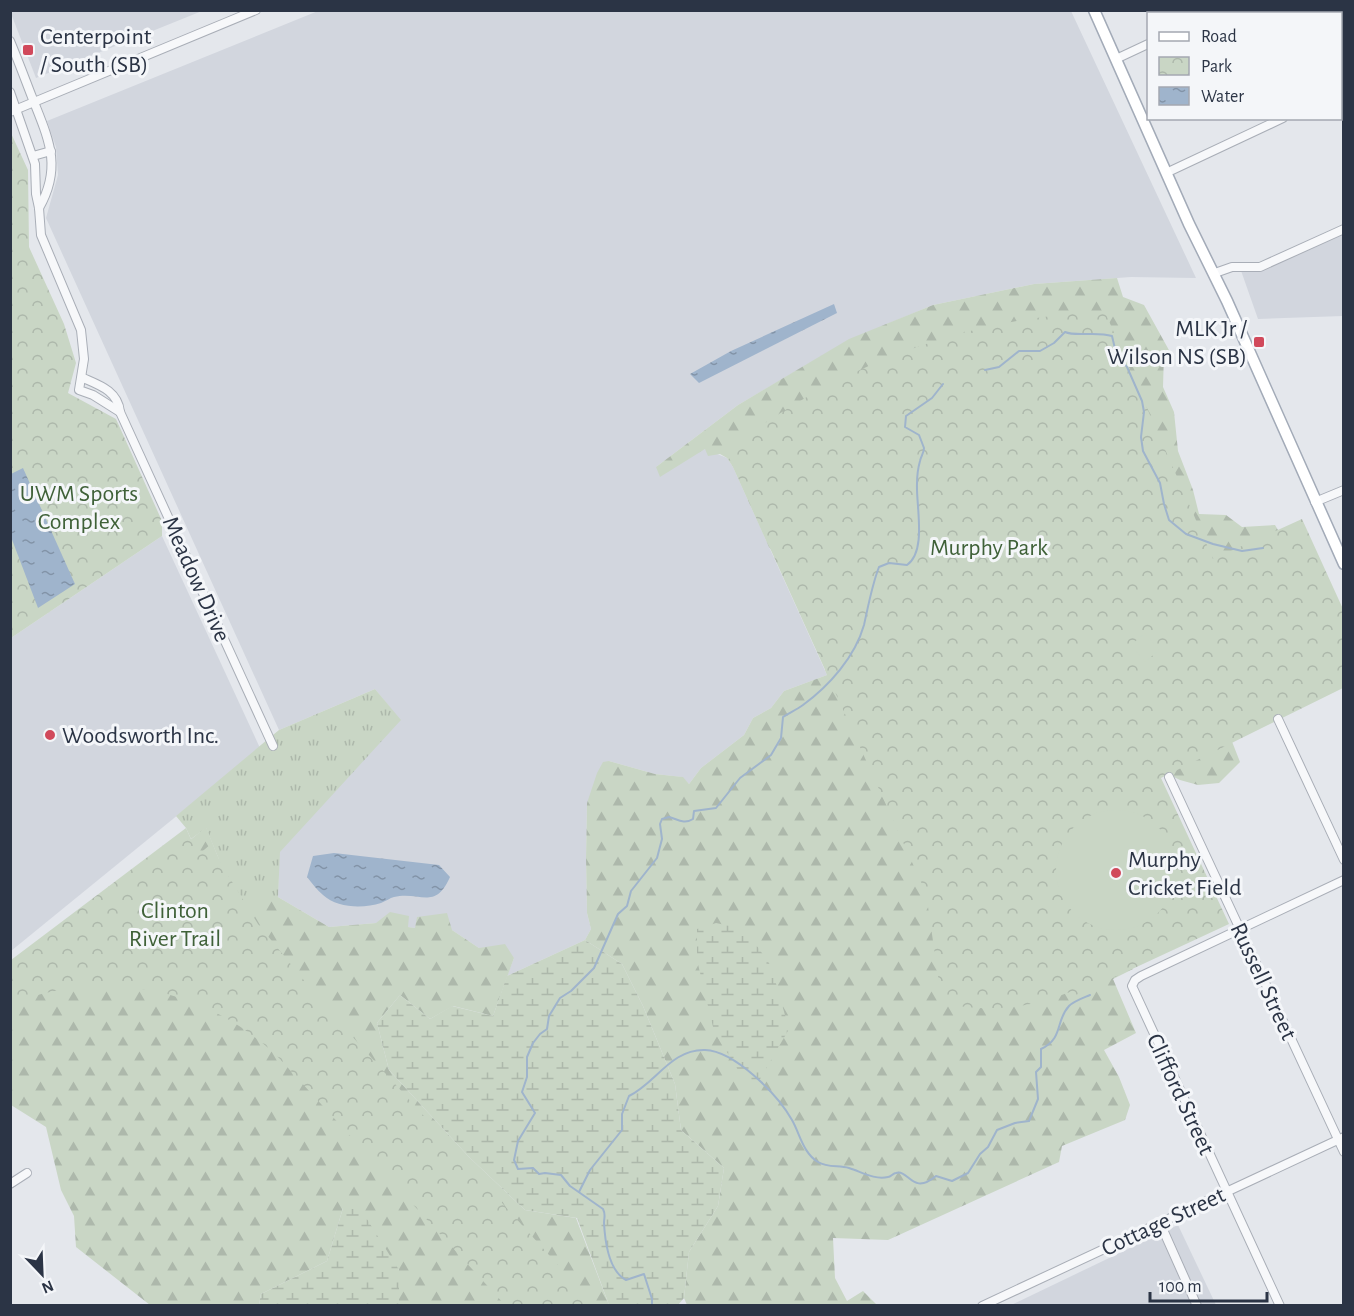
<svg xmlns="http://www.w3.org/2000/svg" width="1354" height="1316" viewBox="0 0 1354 1316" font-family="'Alegreya Sans',sans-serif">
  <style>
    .built { fill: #d2d6de }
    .grass { fill: url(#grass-tufts) }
    .forest { fill: url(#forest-firs) }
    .wetland { fill: url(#wetland-marsh) }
    .park { fill: url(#park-crowns) }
    .pitch { fill: #c9d6c5 }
    .water { fill: url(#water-ripples) }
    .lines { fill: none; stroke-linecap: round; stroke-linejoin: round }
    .stream { stroke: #9fb4cc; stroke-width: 2 }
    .minor-casing { stroke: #a9aeb7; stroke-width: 10 }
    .major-casing { stroke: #a3abb8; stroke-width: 13 }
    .minor { stroke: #f7f8fa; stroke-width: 8 }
    .major { stroke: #fff; stroke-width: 10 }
    .poi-dot { fill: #d1495b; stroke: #f4f6f9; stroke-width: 2 }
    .labels { text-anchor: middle; stroke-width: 6; stroke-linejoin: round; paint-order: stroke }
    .poi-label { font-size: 24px; fill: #2b3445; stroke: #f4f6f9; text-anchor: start }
    .park-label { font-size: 24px; fill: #3f6138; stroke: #f4f6f9 }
    .street-label { font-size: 24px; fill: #2b3445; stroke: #f4f6f9 }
  </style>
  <defs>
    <pattern id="grass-tufts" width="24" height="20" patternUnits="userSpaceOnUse" patternTransform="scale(1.5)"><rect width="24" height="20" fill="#c9d6c5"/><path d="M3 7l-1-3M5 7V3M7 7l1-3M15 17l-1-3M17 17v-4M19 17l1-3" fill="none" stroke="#adb8ab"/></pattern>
    <pattern id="forest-firs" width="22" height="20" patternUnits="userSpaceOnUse" patternTransform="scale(1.5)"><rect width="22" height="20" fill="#c9d6c5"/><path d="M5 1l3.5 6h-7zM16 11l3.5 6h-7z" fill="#adb8ab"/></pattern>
    <pattern id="wetland-marsh" width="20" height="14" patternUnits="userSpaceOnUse" patternTransform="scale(1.5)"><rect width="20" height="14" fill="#c9d6c5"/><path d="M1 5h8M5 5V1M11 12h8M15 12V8" fill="none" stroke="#adb8ab"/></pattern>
    <pattern id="park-crowns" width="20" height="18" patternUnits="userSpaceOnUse" patternTransform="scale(1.5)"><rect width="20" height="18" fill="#c9d6c5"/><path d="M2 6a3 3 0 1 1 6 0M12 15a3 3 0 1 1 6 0" fill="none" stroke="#adb8ab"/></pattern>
    <pattern id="water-ripples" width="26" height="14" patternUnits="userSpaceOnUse" patternTransform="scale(1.5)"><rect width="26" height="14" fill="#9fb4cc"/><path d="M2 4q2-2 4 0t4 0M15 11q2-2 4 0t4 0" fill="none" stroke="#8293a7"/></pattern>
  </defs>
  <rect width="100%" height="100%" fill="#e4e7ec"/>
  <g class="built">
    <polygon points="10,11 11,10 202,11 36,78"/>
    <polygon points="318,11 1071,11 1196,278 1131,277 1034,284 933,305 849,340 738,405 656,467 705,449 727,458 733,467 827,675 784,691 771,708 753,718 744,735 701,768 689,784 682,777 655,774 609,761 587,803 586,858 587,913 591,929 585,940 507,976 514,958 479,948 452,930 415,928 376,923 329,927 278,897 279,852 400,720 375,689 279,730 46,218 58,175 56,147 47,121"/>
    <polygon points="1343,226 1343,316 1258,319 1239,265 1256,265"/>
    <polygon points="162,536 260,748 11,951 11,638"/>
    <polygon points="1178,1225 1216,1305 1009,1306"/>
  </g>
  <polygon class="grass" points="375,689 401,720 280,852 278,897 240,897 222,867 206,828 191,839 186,828 176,816 279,730"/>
  <g class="forest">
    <path d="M1117,278L1123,297L1144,305L1170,352L1164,354L1163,387L1174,412L1178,451L1193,490L1199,514L1226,515L1242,527L1275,525L1288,547L1291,565L1266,583L1232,574L1196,555L1176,548L1152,524L1144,494L1133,481L1092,458L1097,395L1090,380C1084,378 1077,374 1072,375C1038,376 982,431 953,450L948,447C941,484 961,516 992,534C999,539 1009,541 1018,546L1013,555L897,635L892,642L903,653L921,646L937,626L1028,567L1063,558L1077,582L1097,596C1083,623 1083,627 1103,650L1130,648L1157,678L1169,670L1167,649L1145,611L1173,619L1194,617L1208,620L1215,635L1223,645L1237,644L1248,631L1239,610L1252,599L1273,600L1289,607L1305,619L1320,622L1322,613L1319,605L1340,607L1344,614L1343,686L1231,739L1240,762L1219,783L1198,785L1180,780L1148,764L1121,761L1086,772L1067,791L1056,814L1048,839L1057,862V881L1063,899L1093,932L1133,969L1113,979L1136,1033L1104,1050L1119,1077L1130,1105L1125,1120L1062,1146L1059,1162L888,1240L833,1238L835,1278L847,1301L863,1291L876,1304L873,1305H687L684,1298L689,1252L718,1206L724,1168L681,1130L675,1084L643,1006L622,964L585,940L591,929L587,913L586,858L587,803L597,773L603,762L609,761L655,774L683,777L689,784L701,768L744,735L753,718L771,708L784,691L827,675L825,670L839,651L837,627L769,547L733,467L727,458L720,454L708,456L705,449L660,477L656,467L738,405L849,339L933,305L1034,284Z"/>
    <polygon points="206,827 222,867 240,897 278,897 329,927 376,923 390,912 409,916 408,927 415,928 417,917 447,913 452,930 479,948 505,944 514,958 493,1016 453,1006 430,1019 400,995 377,1023 389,1070 469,1157 525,1210 576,1218 609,1305 399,1305 399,1270 343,1208 327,1261 261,1294 259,1305 150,1305 76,1247 74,1216 61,1190 46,1127 11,1105 11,987"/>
  </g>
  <g class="wetland">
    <polygon points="716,923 745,929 771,966 789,1029 752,1093 714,1031 697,960 697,929"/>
    <polygon points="585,940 622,964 643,1006 675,1084 681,1130 724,1168 718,1206 689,1252 684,1298 678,1305 609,1305 577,1218 525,1210 469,1157 389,1070 377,1023 400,995 430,1019 452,1006 493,1016 507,976"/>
    <polygon points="355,1200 399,1270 399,1305 259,1305 261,1294 327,1261 343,1208"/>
  </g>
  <g class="park">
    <polygon points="10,131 28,170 29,247 64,324 76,363 68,393 116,419 162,521 162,536 11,638"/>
    <path d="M1105,312L1213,559L1302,519L1343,609V688L1161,778L1229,924L1072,997L1070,992C1026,1009 988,1013 942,1003L926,893L726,451C835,367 967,316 1105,312Z"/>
    <path d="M186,828L198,855L211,844L223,867L258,924L324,1005L594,1305H505L278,1057C207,988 103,967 11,1004V960Z"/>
  </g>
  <g class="pitch">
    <polygon points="1145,633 1159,650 1145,662 1131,645"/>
    <circle cx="1116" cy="870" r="60"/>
  </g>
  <g class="water">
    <polygon points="834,304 837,313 699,383 690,374 731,351"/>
    <polygon points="23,468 75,584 38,608 11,537 11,474"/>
    <path d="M334,853L439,865L450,877C435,911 420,891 394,897C390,898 386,901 381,903C363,909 337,908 323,895C317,890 312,883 307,877L313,856Z"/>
  </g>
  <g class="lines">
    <g class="stream">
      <path d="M985,370L999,367L1019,351H1040L1054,343L1065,332C1076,337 1096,331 1112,336L1116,353L1127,367L1142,401L1144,412L1141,437L1143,451L1160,483L1164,504L1169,520L1186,534L1213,544L1242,551L1263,548"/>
      <path d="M579,1192L590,1170L622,1130V1114L629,1096C656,1083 671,1049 705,1050C735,1051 778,1095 792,1120C800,1134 803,1153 818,1162C828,1168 839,1165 849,1168C862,1172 874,1180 888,1177C891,1177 893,1173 896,1173C909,1169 912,1196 936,1176L952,1181L968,1173L980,1154L988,1147L997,1130L1015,1123L1029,1121L1038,1099L1036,1072L1041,1067V1049C1064,1038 1055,1021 1069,1006C1074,1001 1083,998 1090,995"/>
      <path d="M652,1306V1299L644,1274L626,1280C609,1271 605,1241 604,1223C604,1217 606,1215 603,1209L570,1186L561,1175L545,1173L539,1174L533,1168L518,1169L514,1160L518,1141L535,1113L522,1092L527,1077V1057L533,1043L540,1034L547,1029L549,1016L560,998L571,991L594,968L618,914L627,906L631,891L657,858L662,839L660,824L662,819L669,817C677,819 684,825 693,819L694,811L716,808L740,778L771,755L781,738L783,717C789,713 796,710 803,705C829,686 855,657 864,625C868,607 872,585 879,567L889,563L907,565C927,551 916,506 917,484C917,476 918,468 920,461C921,456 924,453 924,448L919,435L905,427L906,416L932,398L943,384"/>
    </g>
    <g class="minor-casing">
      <g id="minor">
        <polyline points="1214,14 1220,10"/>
        <path d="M10,41C18,60 25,79 32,97C48,138 63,166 39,208"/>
        <polyline points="1116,59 1148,44"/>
        <polyline points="10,92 35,164 36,194 39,208 41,235 81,330 84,359 79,390 93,395 120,412"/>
        <polyline points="1340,92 1344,91"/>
        <polyline points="10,112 256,10"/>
        <polyline points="33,156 51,151"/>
        <polyline points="1166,173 1283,118"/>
        <polyline points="1215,273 1232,267 1260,267 1344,229"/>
        <path d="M83,378C99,385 118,391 120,412L273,746"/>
        <polyline points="1315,502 1344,490"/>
        <polyline points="1278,719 1344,860"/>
        <polyline points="1169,777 1344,1152"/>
        <polyline points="10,1184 27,1173"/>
        <polyline points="1160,1223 1197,1306"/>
        <polyline points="982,1306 1344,1137"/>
        <polyline points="1280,1306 1132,986 1135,980 1141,976 1344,880"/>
      </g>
    </g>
    <g class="major-casing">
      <polyline id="major" points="1094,10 1189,224 1227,301 1344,564"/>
    </g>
    <use href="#minor" class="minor"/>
    <use href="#major" class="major"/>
  </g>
  <g class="poi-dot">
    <rect x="22" y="44" width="12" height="12" rx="3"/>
    <rect x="1253" y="336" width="12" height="12" rx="3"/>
    <circle cx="50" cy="735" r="6"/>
    <circle cx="1116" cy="873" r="6"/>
  </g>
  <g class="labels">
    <g class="poi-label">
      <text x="40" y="44">Centerpoint<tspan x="40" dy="28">/ South (SB)</tspan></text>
      <text x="1247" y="336" text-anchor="end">MLK Jr /<tspan x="1247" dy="28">Wilson NS (SB)</tspan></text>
      <text x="62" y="743">Woodsworth Inc.</text>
      <text x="1128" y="867">Murphy<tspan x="1128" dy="28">Cricket Field</tspan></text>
    </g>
    <g class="park-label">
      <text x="79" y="501">UWM Sports<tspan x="79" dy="28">Complex</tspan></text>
      <text x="989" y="555">Murphy Park</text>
      <text x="175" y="918">Clinton<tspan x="175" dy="28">River Trail</tspan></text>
    </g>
    <g class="street-label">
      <text transform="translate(197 579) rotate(66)" y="8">Meadow Drive</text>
      <text transform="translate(1264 981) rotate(65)" y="8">Russell Street</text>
      <text transform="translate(1181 1094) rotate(65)" y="8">Clifford Street</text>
      <text transform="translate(1163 1221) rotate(-25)" y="8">Cottage Street</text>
    </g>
  </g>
  <rect width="1354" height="1316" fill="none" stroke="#2b3445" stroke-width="24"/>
  <rect x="1147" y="12" width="195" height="108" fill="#f4f6f9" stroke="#a4a8b1" stroke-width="1.5"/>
  <rect x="1159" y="32" width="30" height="9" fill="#ffffff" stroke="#a4a8b1" stroke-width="1.5"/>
  <text x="1201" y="42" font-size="18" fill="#2b3445">Road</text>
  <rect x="1159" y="57" width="30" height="18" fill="url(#park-crowns)" stroke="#a4a8b1" stroke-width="1.5"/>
  <text x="1201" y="72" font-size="18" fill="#2b3445">Park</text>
  <rect x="1159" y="87" width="30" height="18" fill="url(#water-ripples)" stroke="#a4a8b1" stroke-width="1.5"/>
  <text x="1201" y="102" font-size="18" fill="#2b3445">Water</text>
  <g transform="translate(42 1274) rotate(157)" stroke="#f4f6f9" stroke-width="4.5" paint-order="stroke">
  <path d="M0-4.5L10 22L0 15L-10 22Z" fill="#2b3445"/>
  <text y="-9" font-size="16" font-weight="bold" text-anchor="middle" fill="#2b3445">N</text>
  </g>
  <path d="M1150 1292v9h117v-9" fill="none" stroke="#2b3445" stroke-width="3"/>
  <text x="1159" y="1292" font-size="18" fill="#2b3445" stroke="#f4f6f9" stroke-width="4.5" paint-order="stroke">100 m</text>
</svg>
